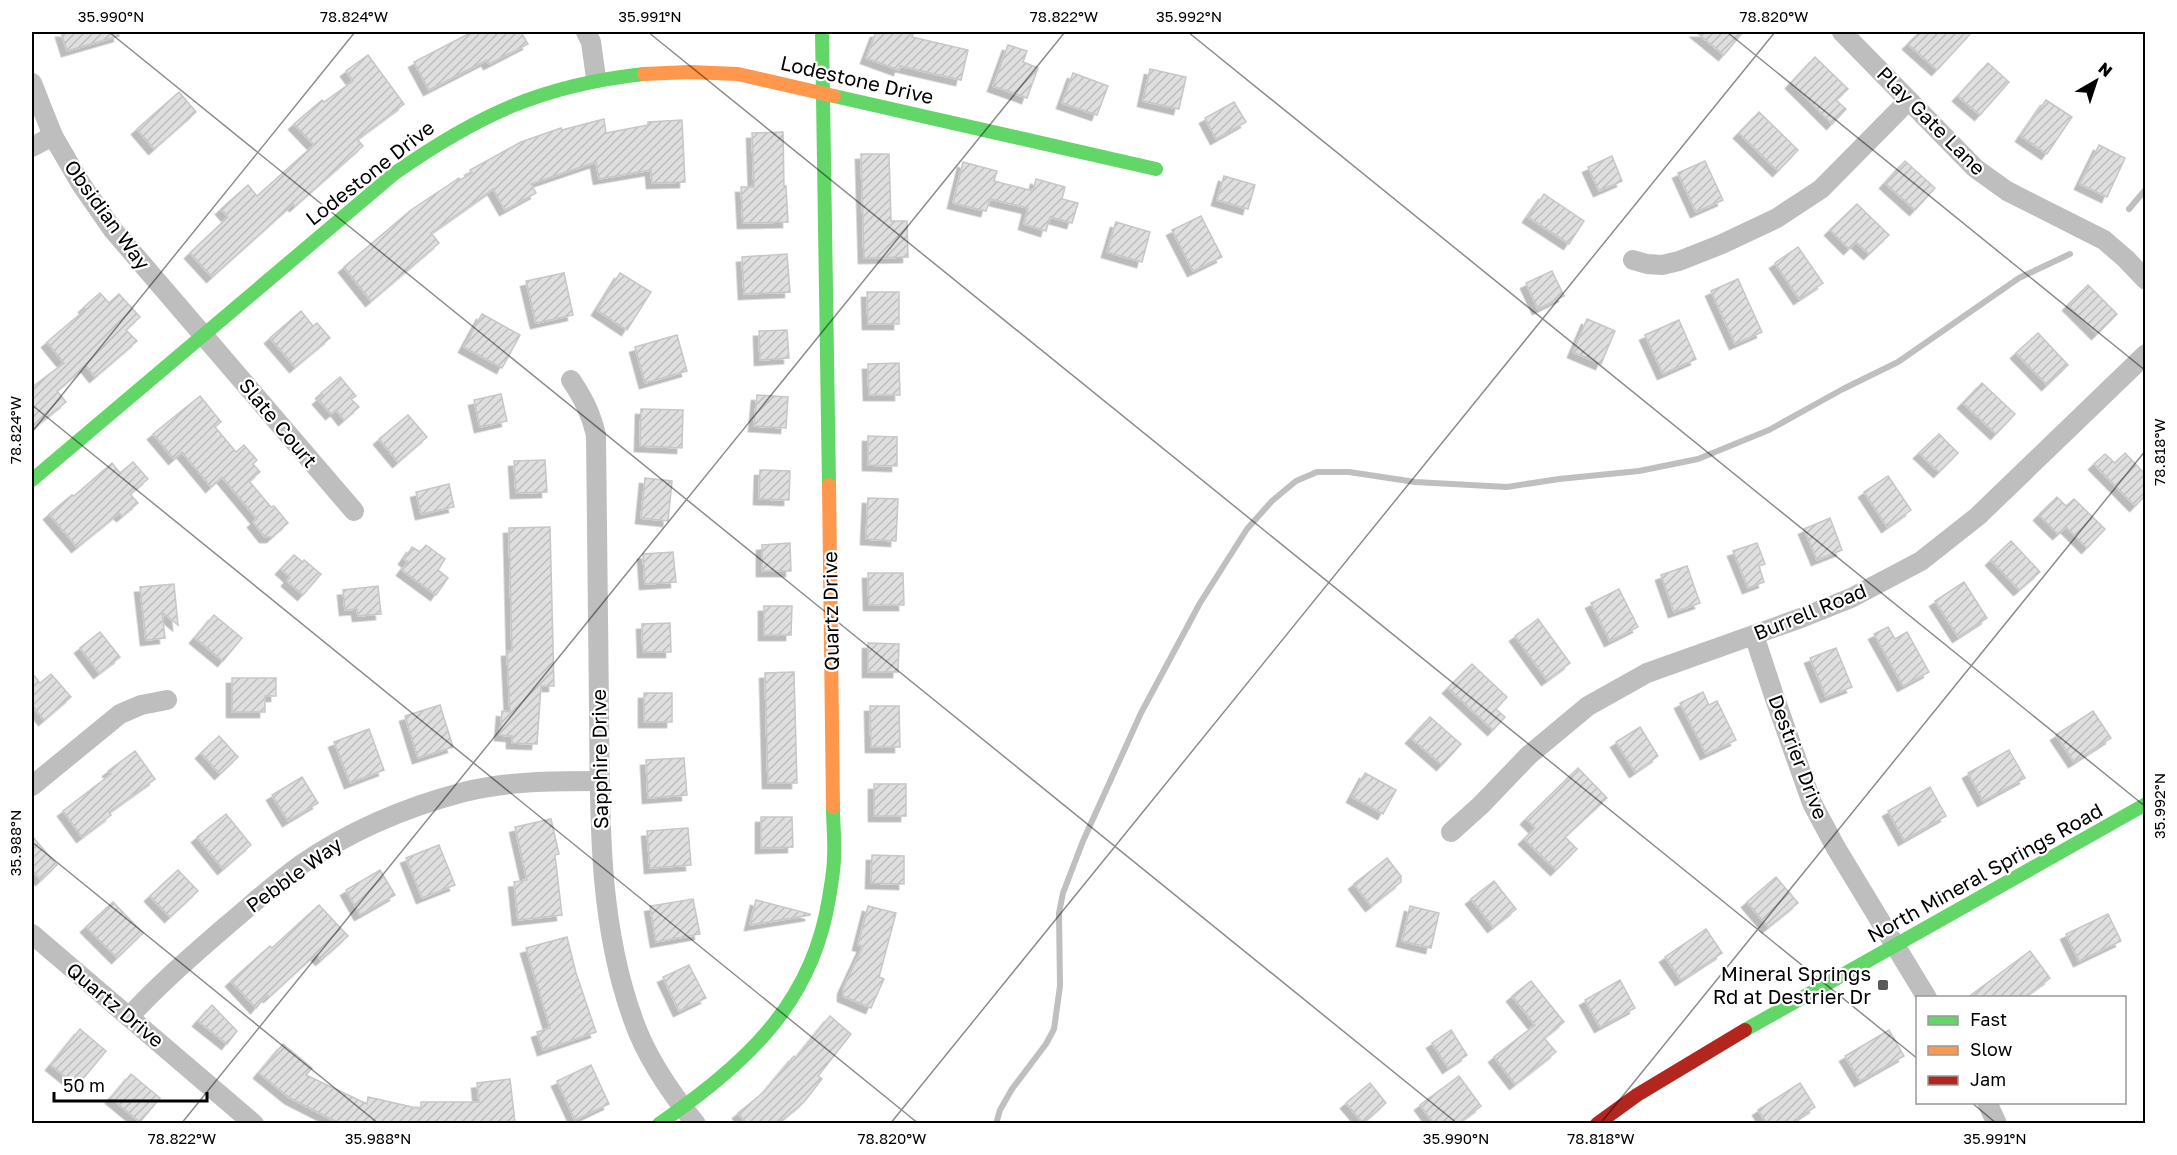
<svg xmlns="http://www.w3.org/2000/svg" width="2177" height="1155" viewBox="0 0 2177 1155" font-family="'Golos Text',sans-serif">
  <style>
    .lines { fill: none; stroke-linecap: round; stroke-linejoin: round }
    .stream { stroke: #bfbfbf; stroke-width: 6 }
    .building { fill: url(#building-hatch); stroke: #c7c7c7; stroke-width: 1.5; filter: url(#shadow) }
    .street { stroke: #bebebe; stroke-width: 20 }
    .fast { stroke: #63d668; stroke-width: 14 }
    .slow { stroke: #ff974d; stroke-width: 14 }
    .jam { stroke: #b3261e; stroke-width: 14 }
    .ticks { fill: none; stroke: #000; stroke-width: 1.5; stroke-opacity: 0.45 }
    .poi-dot { fill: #595959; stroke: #fff; stroke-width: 2 }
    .labels { text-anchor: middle; stroke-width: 4.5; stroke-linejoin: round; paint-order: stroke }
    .street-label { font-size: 20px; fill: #000; stroke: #fff }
    .poi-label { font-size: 20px; fill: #000; stroke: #fff; text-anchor: end }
    .neatline { fill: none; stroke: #000; stroke-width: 2 }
    .ticks-label { font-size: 15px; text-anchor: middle; fill: #000 }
  </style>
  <defs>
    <pattern id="building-hatch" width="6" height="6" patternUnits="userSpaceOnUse" patternTransform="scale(1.5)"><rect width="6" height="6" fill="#dfdfdf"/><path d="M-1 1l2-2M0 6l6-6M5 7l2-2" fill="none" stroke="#bebebe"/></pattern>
    <filter id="shadow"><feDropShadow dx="-5.5" dy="5.5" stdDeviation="0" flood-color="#0004"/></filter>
  </defs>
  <rect width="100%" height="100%" fill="#fff"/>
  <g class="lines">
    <g class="stream">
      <polyline points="2129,209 2146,189"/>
      <polyline points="996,1124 1000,1110 1012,1089 1046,1044 1054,1029 1060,986 1059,913 1063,893 1083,841 1141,713 1200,603 1247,529 1272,501 1296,481 1317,472 1349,472 1415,482 1507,487 1559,479 1639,471 1698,459 1769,430 1843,389 1898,362 2019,278 2070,254"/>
    </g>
  </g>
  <g class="building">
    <polygon points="61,32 118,32 119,36 67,51"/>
    <polygon points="472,32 521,32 528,44 489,64 487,60 429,90 414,62"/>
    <polygon points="876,32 914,32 912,37 968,50 961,80 900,66 899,70 866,58"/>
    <polygon points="1696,32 1743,32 1724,55"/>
    <polygon points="1920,32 1972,32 1937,70 1908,44"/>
    <polygon points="1008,45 1027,51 1023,62 1038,68 1027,98 993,86"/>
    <polygon points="368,55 404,104 357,139 363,146 295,206 293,204 212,277 190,253 228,217 221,209 248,185 257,196 314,145 294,124 322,100 324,102 353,81 346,71"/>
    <polygon points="1815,57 1848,89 1836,100 1846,109 1832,124 1791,83"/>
    <polygon points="1988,63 2009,82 1980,115 1958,96"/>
    <polygon points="1150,69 1186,77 1179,109 1143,101"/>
    <polygon points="1073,73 1108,86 1097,115 1062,103"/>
    <polygon points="179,92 196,112 154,149 137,129"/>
    <polygon points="2046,100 2072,117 2047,154 2021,136"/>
    <polygon points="1234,102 1246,122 1216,139 1205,118"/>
    <polygon points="1759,112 1798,150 1778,171 1739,133"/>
    <polygon points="604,119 606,133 648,125 648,122 682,120 685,182 652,183 651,170 599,179 596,162 531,184 536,193 505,210 493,189 431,233 439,243 371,301 344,267 411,210 459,178 460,180 472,173 470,170 521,142 561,128 562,130"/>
    <polygon points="783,132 784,186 786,186 788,222 743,223 741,187 754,187 752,133"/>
    <polygon points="2099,145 2125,158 2107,197 2080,184"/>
    <polygon points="861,154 889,154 891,221 907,221 908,257 864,258"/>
    <polygon points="1612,156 1622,181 1599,191 1588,167"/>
    <polygon points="1705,161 1723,200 1696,212 1678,173"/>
    <polygon points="1905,161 1935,188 1915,210 1885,183"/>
    <polygon points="963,162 997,171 994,181 1033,191 1036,179 1065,187 1062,199 1078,203 1072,223 1050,217 1046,231 1024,224 1028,208 990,199 986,211 953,203"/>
    <polygon points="1224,176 1255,185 1248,209 1217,200"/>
    <polygon points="1544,194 1584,221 1569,244 1528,217"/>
    <polygon points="1857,204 1889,235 1869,254 1856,242 1849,249 1830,230"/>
    <polygon points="1201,216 1222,257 1193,271 1172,230"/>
    <polygon points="1116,222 1150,232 1142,262 1107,252"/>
    <polygon points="1798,247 1823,283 1799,299 1775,263"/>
    <polygon points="787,254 790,292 744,294 742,257"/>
    <polygon points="1552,271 1564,296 1538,309 1526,283"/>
    <polygon points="564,273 573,315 536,323 526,281"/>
    <polygon points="620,273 651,292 627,330 597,310"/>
    <polygon points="1738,279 1762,332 1735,344 1711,291"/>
    <polygon points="2088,285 2117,314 2097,334 2068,305"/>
    <polygon points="867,292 899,292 899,324 868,324"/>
    <polygon points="100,293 109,303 119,294 140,317 126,330 137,341 95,377 86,366 57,391 66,402 32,429 32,387 64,363 47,342 86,309 84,307"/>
    <polygon points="301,311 313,326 317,323 330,338 295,367 270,338"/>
    <polygon points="482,314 520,335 502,368 464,347"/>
    <polygon points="1587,319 1615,331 1601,364 1573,352"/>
    <polygon points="1679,320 1696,359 1663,374 1645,335"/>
    <polygon points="787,330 789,358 760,360 759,331"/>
    <polygon points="2038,333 2068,365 2047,385 2016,353"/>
    <polygon points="677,335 687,371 645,383 635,347"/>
    <polygon points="899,363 900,395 869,395 868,364"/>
    <polygon points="340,377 356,396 351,399 359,407 344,420 336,410 331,414 318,399 323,395 321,393"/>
    <polygon points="1982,383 2015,414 1996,434 1963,403"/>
    <polygon points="501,394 507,421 480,427 474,400"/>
    <polygon points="757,395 788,397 786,428 754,426"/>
    <polygon points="200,396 221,422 215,427 236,452 244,445 257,460 253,464 260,472 249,481 271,507 274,506 288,523 272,537 265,537 253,522 257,519 222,477 211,487 182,452 174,459 153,434"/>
    <polygon points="641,409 683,410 682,448 640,446"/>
    <polygon points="408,415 427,437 398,462 379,439"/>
    <polygon points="1939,434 1958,453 1939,472 1919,453"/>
    <polygon points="868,436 897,437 897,466 868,465"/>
    <polygon points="2125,453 2145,474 2145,496 2135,506 2094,464 2105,454 2115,463"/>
    <polygon points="545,460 547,492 516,493 514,461"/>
    <polygon points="133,462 148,479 130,494 138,503 122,516 119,513 77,547 49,514 72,495 74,496 112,463 120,473"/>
    <polygon points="760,470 790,471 789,500 759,499"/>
    <polygon points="1888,476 1911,510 1887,527 1864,492"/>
    <polygon points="645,478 672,481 668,521 641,518"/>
    <polygon points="449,484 454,507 421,514 416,492"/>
    <polygon points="2057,497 2066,506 2074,499 2105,529 2087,548 2066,527 2058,534 2039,515"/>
    <polygon points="868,498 898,499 896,541 866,539"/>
    <polygon points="1830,518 1842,550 1817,560 1804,529"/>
    <polygon points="550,527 554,686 541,686 537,744 512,743 512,736 500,735 502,711 510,712 507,651 512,651 509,528"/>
    <polygon points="2011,541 2040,572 2019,590 1991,560"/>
    <polygon points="790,543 791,571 762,571 762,545"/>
    <polygon points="1757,543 1765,564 1759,566 1764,582 1748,588 1733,551"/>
    <polygon points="426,545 445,559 438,570 448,578 436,595 402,570 408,562 404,559 412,547 420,552"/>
    <polygon points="673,552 676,582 645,584 643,554"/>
    <polygon points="294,555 303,562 304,560 321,574 303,595 287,581 290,577 281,569"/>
    <polygon points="1687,566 1700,603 1674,612 1661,575"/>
    <polygon points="868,573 903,573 904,605 869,605"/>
    <polygon points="1964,582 1987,618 1958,637 1935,601"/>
    <polygon points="174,584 178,625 162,612 165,638 146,640 140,587"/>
    <polygon points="378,586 381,614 358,616 357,609 345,610 343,590"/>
    <polygon points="1619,589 1638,627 1610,641 1591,603"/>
    <polygon points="764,606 792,606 791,635 764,635"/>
    <polygon points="214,615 242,638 223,661 195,638"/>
    <polygon points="1538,619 1570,663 1547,680 1515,636"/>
    <polygon points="670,623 671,652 643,652 642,624"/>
    <polygon points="1888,627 1895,639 1907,632 1929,672 1903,686 1874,634"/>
    <polygon points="100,632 120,657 99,673 80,648"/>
    <polygon points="868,643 899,644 898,672 868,672"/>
    <polygon points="1836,648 1852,687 1826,697 1810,658"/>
    <polygon points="1472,664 1507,697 1496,709 1505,717 1493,730 1448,688"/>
    <polygon points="794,672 797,783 768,783 765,673"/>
    <polygon points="32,673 40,683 51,674 71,697 44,720 32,705"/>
    <polygon points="232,678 276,678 276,696 265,696 265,712 232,712"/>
    <polygon points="1703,692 1709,705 1717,701 1736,740 1706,754 1680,703"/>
    <rect x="644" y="693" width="28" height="29"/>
    <polygon points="440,705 453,747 418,758 405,716"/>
    <polygon points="870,706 899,706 900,747 871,747"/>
    <polygon points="2093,711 2111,738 2074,762 2056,735"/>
    <polygon points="1430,717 1461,744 1442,765 1411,738"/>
    <polygon points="1640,727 1658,756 1635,772 1616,742"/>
    <polygon points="369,729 384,770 350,783 334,742"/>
    <polygon points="219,736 238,757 220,774 201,753"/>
    <polygon points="2009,750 2025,778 1983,801 1968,773"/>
    <polygon points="135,751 155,779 109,812 111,815 82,837 63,811 111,774 108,771"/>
    <polygon points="684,758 687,795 648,798 646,760"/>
    <polygon points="1578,768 1607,798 1565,837 1577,849 1556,870 1524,839 1535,828 1526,819"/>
    <polygon points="1365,773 1396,790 1383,814 1352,797"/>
    <polygon points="302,777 318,803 288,821 272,795"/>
    <rect x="874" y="784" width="32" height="32"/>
    <polygon points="1930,787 1946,816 1904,840 1888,811"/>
    <polygon points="226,814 251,845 223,869 197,837"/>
    <polygon points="761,817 792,817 793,847 761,848"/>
    <polygon points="551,819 559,854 555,855 562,915 518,920 514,882 527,880 515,827"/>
    <polygon points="688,828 691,865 650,868 647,831"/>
    <polygon points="32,836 57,865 41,880 32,870"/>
    <polygon points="439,845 455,885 422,898 406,858"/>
    <polygon points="872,855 904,856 904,884 871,883"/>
    <polygon points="1387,858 1401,876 1401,882 1371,906 1354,884"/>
    <polygon points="178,870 198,891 170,917 150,896"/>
    <polygon points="380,870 395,895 360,915 346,890"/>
    <polygon points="1776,877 1798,903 1768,927 1747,902"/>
    <polygon points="1494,881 1516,909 1493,927 1471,899"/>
    <polygon points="693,899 700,934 656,942 650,906"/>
    <polygon points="756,900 810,914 810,915 750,925"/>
    <polygon points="113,902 143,933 117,958 86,927"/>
    <polygon points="319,905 348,936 321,960 316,954 269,997 267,995 256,1008 231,981 270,946 272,948"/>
    <polygon points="868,906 896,913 879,977 884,979 871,1008 843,996 843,989 863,946 858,945"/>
    <polygon points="1410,906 1439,913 1431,948 1402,941"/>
    <polygon points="2108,914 2121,941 2079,961 2066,934"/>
    <polygon points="1706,929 1722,953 1681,980 1665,957"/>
    <polygon points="567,937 576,973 596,1032 543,1050 537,1032 550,1028 526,948"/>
    <polygon points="2030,951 2050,978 2023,998 1967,998"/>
    <polygon points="689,965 706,998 679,1011 663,977"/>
    <polygon points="1620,980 1635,1008 1600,1027 1585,1000"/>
    <polygon points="1531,981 1564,1022 1544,1038 1556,1052 1515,1084 1494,1057 1535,1025 1512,996"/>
    <polygon points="212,1005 237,1031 227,1044 198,1021"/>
    <polygon points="830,1016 851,1034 818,1076 822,1079 804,1102 777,1124 747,1124 738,1113 764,1092 794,1056 796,1058"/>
    <polygon points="80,1029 106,1051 77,1086 51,1065"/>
    <polygon points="1451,1030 1467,1055 1448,1068 1432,1043"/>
    <polygon points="1889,1030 1904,1056 1860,1081 1845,1056"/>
    <polygon points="283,1044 312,1068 306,1075 367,1104 368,1097 421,1109 421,1102 479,1102 477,1083 510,1079 515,1122 341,1124 290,1098 259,1073"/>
    <polygon points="591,1065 609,1104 575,1120 557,1081"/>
    <polygon points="131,1074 160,1098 140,1122 111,1098"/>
    <polygon points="1459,1076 1481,1106 1457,1124 1434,1124 1420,1105"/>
    <polygon points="1370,1083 1386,1103 1363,1123 1346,1103"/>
    <polygon points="1800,1083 1815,1107 1789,1124 1767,1124 1758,1110"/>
  </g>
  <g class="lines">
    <g class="street">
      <polyline points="586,32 591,42 596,78"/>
      <polyline points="1842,32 1975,168 2007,191 2104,240 2126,259 2146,280"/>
      <polyline points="32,83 53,136 81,184 113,230 354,511"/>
      <polyline points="32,147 53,136"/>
      <polyline points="1633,260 1647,264 1662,265 1679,261 1722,244 1777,218 1821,189 1908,101"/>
      <path d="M571,380C583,398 591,413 596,435C597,526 598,617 599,708C600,811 597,920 633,1019C646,1057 670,1092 696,1124"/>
      <polyline points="1754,635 1774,696 1812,803 1836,848 1927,998"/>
      <polyline points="32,786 120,714 141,705 167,700"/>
      <polyline points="1451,832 1481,805 1529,755 1588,706 1647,673 1801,618 1851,598 1921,561 1978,516 2146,354"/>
      <polyline points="32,934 254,1124"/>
      <path d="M129,1017C159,984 192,956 225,927C249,907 273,885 299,866C348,832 406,807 464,792C507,781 555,781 599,781"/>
      <polyline points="1987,1102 1997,1124"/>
    </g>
    <g class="fast">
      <polyline points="822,32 829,485"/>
      <polyline points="834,96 1156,169"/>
      <path d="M32,480L395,173C478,115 542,85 644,74"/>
      <polyline points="1745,1030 2146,804"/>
      <path d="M659,1124C744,1064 812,1006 829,898C831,885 834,871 834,857C835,841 833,824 833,807"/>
    </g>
    <g class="slow">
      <polyline points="644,74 689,72 738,74 834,96"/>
      <polyline points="829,485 833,807"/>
    </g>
    <polyline class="jam" points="1597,1124 1637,1095 1745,1030"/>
  </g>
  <path class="ticks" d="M109,32L1458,1124M648,32L1918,1059M1188,32L2146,807M1727,32L2146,371M32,405L919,1124M32,432L355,32M32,842L379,1124M1971,1102L1997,1124M181,1124L1065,32M890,1124L1775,32M1600,1124L2146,450"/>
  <rect class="poi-dot" x="1877" y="979" width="12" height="12" rx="3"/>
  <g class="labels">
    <g class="street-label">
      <text transform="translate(857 80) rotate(13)" y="7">Lodestone Drive</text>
      <text transform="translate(1931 121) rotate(45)" y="7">Play Gate Lane</text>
      <text transform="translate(370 173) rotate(-38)" y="7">Lodestone Drive</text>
      <text transform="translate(107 215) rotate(54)" y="7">Obsidian Way</text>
      <text transform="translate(278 423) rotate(50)" y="7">Slate Court</text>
      <text transform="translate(831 611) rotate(-91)" y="7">Quartz Drive</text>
      <text transform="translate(1810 612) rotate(-22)" y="7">Burrell Road</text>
      <text transform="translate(1798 757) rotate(69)" y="7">Destrier Drive</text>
      <text transform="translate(600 759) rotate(-91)" y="7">Sapphire Drive</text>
      <text transform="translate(1985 873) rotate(-29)" y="7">North Mineral Springs Road</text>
      <text transform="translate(294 875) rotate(-36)" y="7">Pebble Way</text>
      <text transform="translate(115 1005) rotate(40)" y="7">Quartz Drive</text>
    </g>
    <g class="poi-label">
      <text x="1871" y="981">Mineral Springs<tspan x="1871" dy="23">Rd at Destrier Dr</tspan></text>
    </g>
  </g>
  <rect width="2177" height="1155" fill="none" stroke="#ffffff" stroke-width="66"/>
  <rect x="1916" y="996" width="210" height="108" fill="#ffffff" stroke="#999999" stroke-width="1.5"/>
  <rect x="1928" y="1016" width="30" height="9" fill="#63d668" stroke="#999999" stroke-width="1.5"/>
  <text x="1970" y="1026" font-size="18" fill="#000000">Fast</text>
  <rect x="1928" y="1046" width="30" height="9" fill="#ff974d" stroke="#999999" stroke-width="1.5"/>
  <text x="1970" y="1056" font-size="18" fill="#000000">Slow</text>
  <rect x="1928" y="1076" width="30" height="9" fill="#b3261e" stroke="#999999" stroke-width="1.5"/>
  <text x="1970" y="1086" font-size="18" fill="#000000">Jam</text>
  <g transform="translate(2096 81) rotate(39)" stroke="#ffffff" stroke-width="4.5" paint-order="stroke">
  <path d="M0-4.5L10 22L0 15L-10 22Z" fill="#000000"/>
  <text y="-9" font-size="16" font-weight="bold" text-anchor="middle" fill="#000000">N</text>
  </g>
  <path d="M54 1092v9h153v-9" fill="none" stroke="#000000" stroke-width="3"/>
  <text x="63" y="1092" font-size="18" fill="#000000" stroke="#ffffff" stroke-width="4.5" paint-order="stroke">50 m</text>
  <rect x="33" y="33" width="2111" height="1089" class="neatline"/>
  <g class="ticks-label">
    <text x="111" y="22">35.990°N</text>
    <text x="354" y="22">78.824°W</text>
    <text x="650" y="22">35.991°N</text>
    <text x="1064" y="22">78.822°W</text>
    <text x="1189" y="22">35.992°N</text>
    <text x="1774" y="22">78.820°W</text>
    <text transform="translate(16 430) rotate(-90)" y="5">78.824°W</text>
    <text transform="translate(2160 452) rotate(-90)" y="5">78.818°W</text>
    <text transform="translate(2160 806) rotate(-90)" y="5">35.992°N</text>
    <text transform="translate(16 843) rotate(-90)" y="5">35.988°N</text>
    <text x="182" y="1144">78.822°W</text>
    <text x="378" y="1144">35.988°N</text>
    <text x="892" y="1144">78.820°W</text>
    <text x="1456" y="1144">35.990°N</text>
    <text x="1601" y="1144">78.818°W</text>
    <text x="1995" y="1144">35.991°N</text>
  </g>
</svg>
